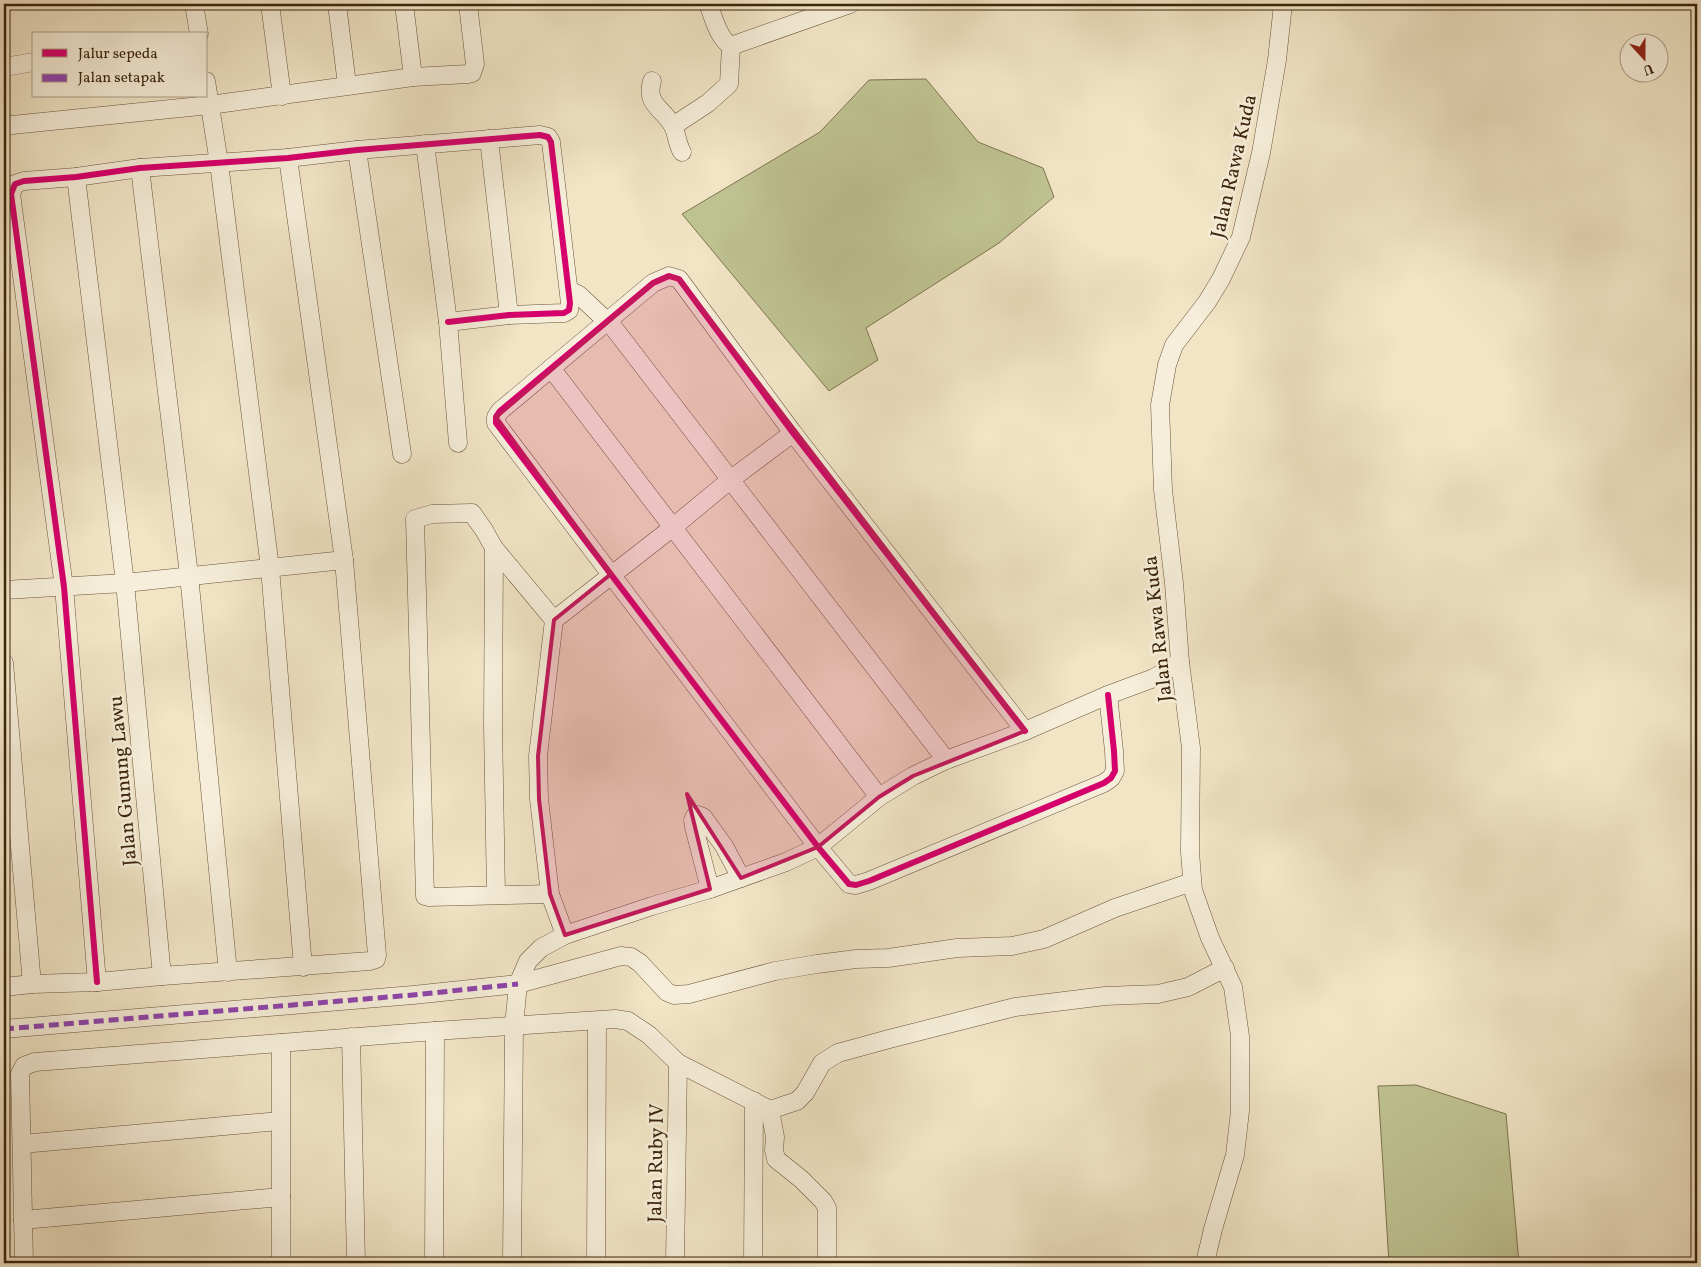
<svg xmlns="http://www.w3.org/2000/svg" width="1701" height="1267" viewBox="0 0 1701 1267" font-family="Vollkorn,serif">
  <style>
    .green { fill: #bfc392; stroke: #7e744f }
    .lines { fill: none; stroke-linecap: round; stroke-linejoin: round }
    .minor-casing { stroke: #69553a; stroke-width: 19 }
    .minor { stroke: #f6eeda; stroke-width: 18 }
    .quiet { stroke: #8e44ad; stroke-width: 5; stroke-dasharray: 10 5; stroke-linecap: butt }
    .cycleway-casing { stroke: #f6eeda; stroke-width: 9 }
    .cycleway { stroke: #d6006c; stroke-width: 6 }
    .marked { fill: #c2185b; fill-opacity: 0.2; stroke: #c2185b; stroke-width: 4; stroke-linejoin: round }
    .labels { text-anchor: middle; stroke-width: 5; stroke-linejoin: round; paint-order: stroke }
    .street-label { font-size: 20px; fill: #3c250c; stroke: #f6eeda }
  </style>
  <rect width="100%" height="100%" fill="#f1e5c6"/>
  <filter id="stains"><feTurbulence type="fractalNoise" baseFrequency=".004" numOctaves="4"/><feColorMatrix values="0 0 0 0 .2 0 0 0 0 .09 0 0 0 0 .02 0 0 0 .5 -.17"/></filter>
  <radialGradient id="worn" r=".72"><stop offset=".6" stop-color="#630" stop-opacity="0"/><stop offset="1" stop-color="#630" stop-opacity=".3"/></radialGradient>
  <g class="green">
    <polygon points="926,79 978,142 1043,168 1054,197 999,243 866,328 878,360 829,391 682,214 820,132 869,80"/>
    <polygon points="1416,1085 1506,1114 1519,1263 1389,1263 1378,1086"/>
  </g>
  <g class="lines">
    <g class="minor-casing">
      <g id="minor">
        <polyline points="194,4 199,34"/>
        <polyline points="270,4 282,96"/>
        <polyline points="337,4 347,85"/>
        <polyline points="404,4 413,77"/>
        <path d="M708,4C714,18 718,38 731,46L850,4"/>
        <polyline points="4,67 34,62"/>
        <polyline points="206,81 219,163 270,568 303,967"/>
        <path d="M652,81C645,105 663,108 673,126C677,134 677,144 682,152"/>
        <polyline points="4,121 8,125 12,125 210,105 413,77 468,74 472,73 475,64 468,4"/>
        <polyline points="673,126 708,103 729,84 731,46"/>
        <polyline points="489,139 509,315"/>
        <polyline points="425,144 448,322 458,443"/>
        <polyline points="357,150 402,454"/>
        <polyline points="140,168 189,575 228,972"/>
        <polyline points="76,177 125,583 162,976"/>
        <polyline points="569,290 579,295 613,327 946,760"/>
        <polyline points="551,368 879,797"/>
        <polyline points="494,548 493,726 496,894"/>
        <polyline points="4,590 125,583 344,560"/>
        <polyline points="4,663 32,984"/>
        <polyline points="1025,731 793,433 679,279 669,276 653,283 500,411 496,417 496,423 818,847 849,884 856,885 869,881 1104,783 1111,778 1115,771 1114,751 1108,695"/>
        <polyline points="710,889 694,827 693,820 695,816 698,815 703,817 724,846 741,878"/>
        <polyline points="550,894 429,897 425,896 415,519 432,514 472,513 484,530 494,548 554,620"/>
        <polyline points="565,935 550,894 539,799 538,756 554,620 672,528 730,480 793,433"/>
        <polyline points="97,982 64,587 11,194 15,184 24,181 76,177 140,168 288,158 357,150 540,135 548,137 551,142 570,303 569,310 564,313 509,315 448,322"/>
        <polyline points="4,987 32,984 97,982 162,976 370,961 376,959 377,955 344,560 288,158"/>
        <polyline points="4,1029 413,995 518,984 621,956 631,957 640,963 667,992 674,995 689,994 775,971 817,964 856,959 888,958 957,948 1012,946 1044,939 1115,908 1192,882"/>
        <polyline points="351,1037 356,1263"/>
        <polyline points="281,1043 281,1263"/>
        <polyline points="770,1110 797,1101 805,1093 822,1063 838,1053 889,1039 1015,1007 1105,996 1158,994 1188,987 1225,968"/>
        <polyline points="22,1144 280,1121"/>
        <polyline points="23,1220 281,1197"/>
        <polyline points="24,1263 20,1074 24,1066 35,1062 435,1031 615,1019 628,1021 649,1035 678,1063 770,1110 775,1137 774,1150 776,1159 801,1179 823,1201 827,1208 827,1263"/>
        <polyline points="434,1263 435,1031"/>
        <polyline points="512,1263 514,1026 518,984 528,961 541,948 565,935 652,906 710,889 786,862 818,847 879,797 913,776 946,760 1025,731 1108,695 1154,678 1180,662"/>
        <polyline points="596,1263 597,1021"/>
        <polyline points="675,1263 678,1063"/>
        <polyline points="753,1263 754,1101"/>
        <polyline points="1205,1263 1213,1229 1235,1155 1240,1111 1240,1036 1233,987 1210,938 1193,890 1190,852 1191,748 1180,662 1174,583 1163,490 1160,405 1167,365 1174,345 1207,302 1221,279 1241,237 1261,153 1277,60 1283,4"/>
      </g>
    </g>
    <use href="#minor" class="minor"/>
    <polyline class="quiet" points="4,1029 413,995 518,984"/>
    <g class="cycleway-casing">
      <g id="cycleway">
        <polyline points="1025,731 793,433 679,279 669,276 653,283 500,411 496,417 496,423 818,847 849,884 856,885 869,881 1104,783 1111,778 1115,771 1114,751 1108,695"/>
        <polyline points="97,982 64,587 11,194 15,184 24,181 76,177 140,168 288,158 357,150 540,135 548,137 551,142 570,303 569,310 564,313 509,315 448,322"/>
      </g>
    </g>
    <use href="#cycleway" class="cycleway"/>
  </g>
  <path class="marked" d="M669,276L679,279L1025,731L913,776L879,797L818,847L741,878L687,794L710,889L565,935L550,894L539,799L538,756L554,620L611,574L496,417L653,283Z"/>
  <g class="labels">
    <g class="street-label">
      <text transform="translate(1233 166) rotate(-77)" y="7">Jalan Rawa Kuda</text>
      <text transform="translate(1157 629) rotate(-96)" y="7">Jalan Rawa Kuda</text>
      <text transform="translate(122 781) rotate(-95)" y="7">Jalan Gunung Lawu</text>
      <text transform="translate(655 1163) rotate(-89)" y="7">Jalan Ruby IV</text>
    </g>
  </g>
  <rect width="1701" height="1267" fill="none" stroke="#f1e5c6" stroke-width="20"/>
  <rect x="5" y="5" width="1691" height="1257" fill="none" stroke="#3c250c" stroke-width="2.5"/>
  <rect x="10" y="10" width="1681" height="1247" fill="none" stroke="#3c250c"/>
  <rect x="32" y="32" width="175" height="65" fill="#f6eeda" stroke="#ac9e88"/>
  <rect x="42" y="49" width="25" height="8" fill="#d6006c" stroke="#ac9e88"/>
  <text x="78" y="58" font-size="15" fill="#3c250c">Jalur sepeda</text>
  <rect x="42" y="74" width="25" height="8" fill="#8e44ad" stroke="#ac9e88"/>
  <text x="78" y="82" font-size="15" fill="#3c250c">Jalan setapak</text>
  <g transform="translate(1644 58) rotate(159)"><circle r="24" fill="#f6eeda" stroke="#ac9e88"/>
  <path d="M0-4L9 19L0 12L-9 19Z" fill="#8f2418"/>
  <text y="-8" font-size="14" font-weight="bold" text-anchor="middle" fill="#3c250c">U</text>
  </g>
  <rect width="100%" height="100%" filter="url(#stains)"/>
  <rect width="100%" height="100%" fill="url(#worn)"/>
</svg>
